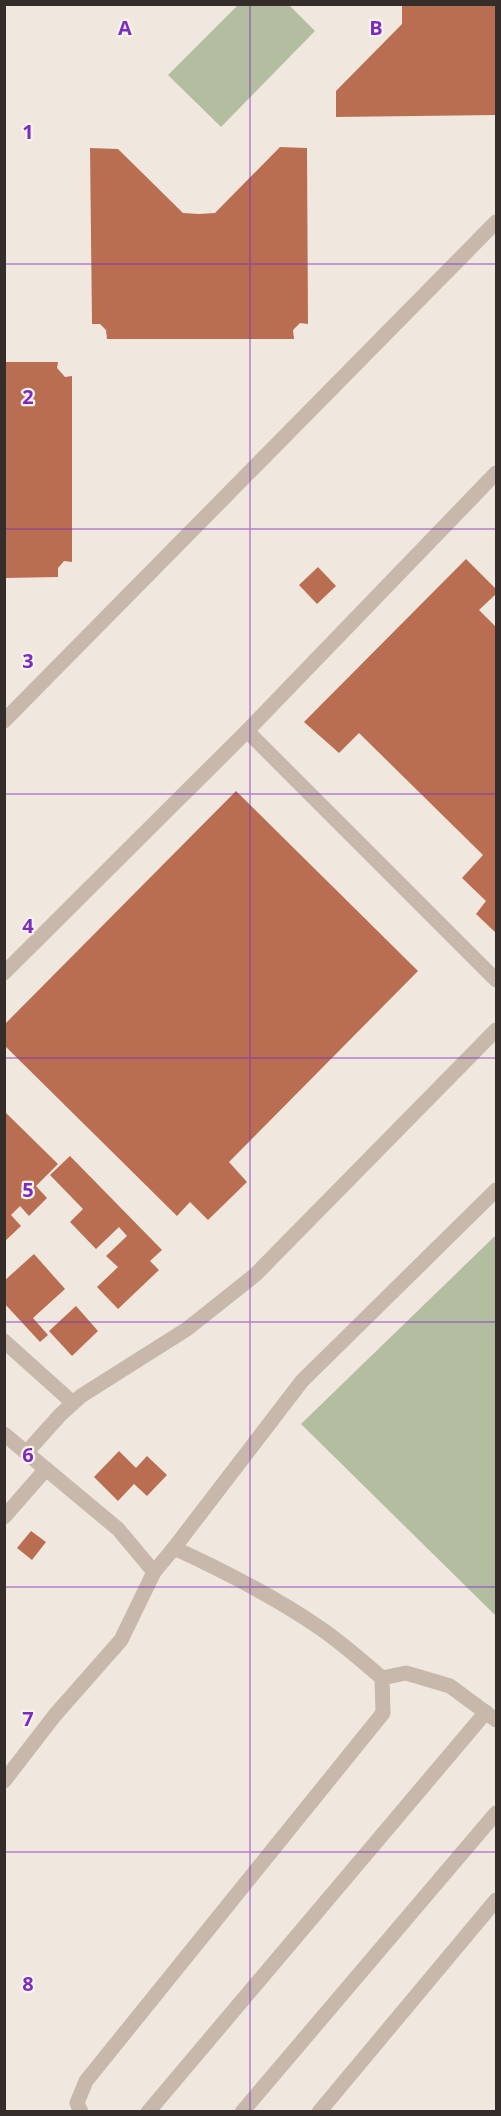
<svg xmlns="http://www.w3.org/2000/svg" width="501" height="2116" viewBox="0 0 501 2116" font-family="'Open Sans',sans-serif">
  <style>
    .green { fill: #b2be9f }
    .building { fill: #ba6e51 }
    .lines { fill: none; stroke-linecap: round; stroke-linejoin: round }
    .service { stroke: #c7b8ab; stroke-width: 15 }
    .grid { fill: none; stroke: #7b2cbf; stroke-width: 1.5; stroke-opacity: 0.55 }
    .grid-label { font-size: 20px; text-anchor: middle; font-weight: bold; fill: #7b2cbf; stroke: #f8f2ea; stroke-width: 4.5; stroke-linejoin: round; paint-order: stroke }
  </style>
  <rect width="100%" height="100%" fill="#f0e8de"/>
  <g class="green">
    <polygon points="238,5 289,5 315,31 221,127 168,75"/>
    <polygon points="496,1235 496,1616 301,1424"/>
  </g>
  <g class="building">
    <polygon points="402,4 496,4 496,115 336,117 336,91 402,24"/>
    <polygon points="280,147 307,148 308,324 300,323 293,330 294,339 107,339 106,330 100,324 92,324 90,148 118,149 183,213 199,214 215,213"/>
    <polygon points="4,362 58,362 57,368 65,377 72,376 72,562 64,561 58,568 58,577 4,578"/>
    <polygon points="466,559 496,589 496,594 479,610 496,627 496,933 476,914 486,901 462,878 483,855 359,733 339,753 304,722"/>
    <polygon points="318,567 336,586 317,604 299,585"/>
    <polygon points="236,791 418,971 229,1162 247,1182 208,1220 190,1202 177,1216 4,1045 4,1025"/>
    <polygon points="4,1111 58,1164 36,1186 47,1198 29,1216 20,1206 11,1215 21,1226 4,1242"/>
    <polygon points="70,1156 162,1250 150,1261 159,1270 118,1309 97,1287 118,1267 106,1256 127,1236 119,1227 96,1249 70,1222 83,1209 50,1175"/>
    <polygon points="34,1254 65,1289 33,1318 48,1335 40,1342 4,1303 4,1281"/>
    <polygon points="76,1306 98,1331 72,1356 49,1331"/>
    <polygon points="119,1451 136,1468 147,1456 167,1475 147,1496 134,1484 118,1501 94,1477"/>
    <polygon points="31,1531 46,1542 32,1560 17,1548"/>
  </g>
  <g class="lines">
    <g class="service">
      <polyline points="4,721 496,222"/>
      <polyline points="247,731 496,980"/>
      <polyline points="4,973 247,731 496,473"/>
      <polyline points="4,1341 73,1403"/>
      <polyline points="4,1434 118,1529 154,1572"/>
      <polyline points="26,1453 60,1415 81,1396 187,1329 255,1275 496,1030"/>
      <polyline points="4,1517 46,1469"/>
      <polyline points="382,1678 406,1673 450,1686 496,1720"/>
      <polyline points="4,1781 55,1715 121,1640 154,1572 174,1548 302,1381 496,1190"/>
      <path d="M81,2112L77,2103L86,2081L383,1713L382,1678C362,1661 342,1643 320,1628C275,1597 224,1571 174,1548"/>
      <polyline points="148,2112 486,1712"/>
      <polyline points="242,2112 496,1813"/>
      <polyline points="319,2112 496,1900"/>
    </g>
  </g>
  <path class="grid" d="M250,4V2112M4,264H496M4,529H496M4,794H496M4,1058H496M4,1322H496M4,1587H496M4,1852H496"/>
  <g class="grid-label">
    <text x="125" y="35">A</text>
    <text x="376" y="35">B</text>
    <text x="28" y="139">1</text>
    <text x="28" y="404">2</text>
    <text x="28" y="668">3</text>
    <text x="28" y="933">4</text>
    <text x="28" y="1197">5</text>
    <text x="28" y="1462">6</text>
    <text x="28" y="1726">7</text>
    <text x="28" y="1991">8</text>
  </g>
  <rect width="501" height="2116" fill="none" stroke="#352d29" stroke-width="12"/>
</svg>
